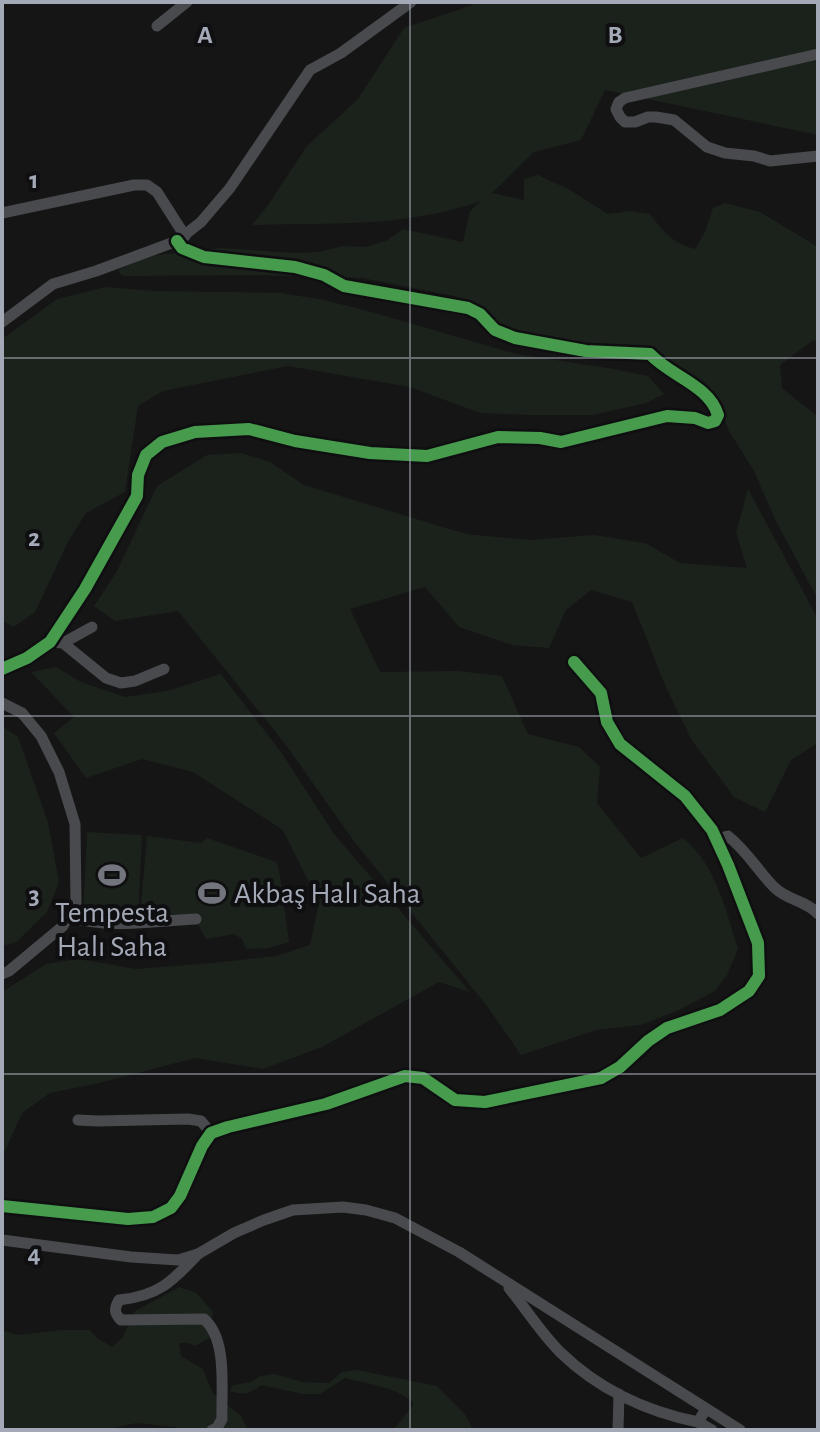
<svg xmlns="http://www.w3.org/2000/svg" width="820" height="1432" viewBox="0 0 820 1432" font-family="'Alegreya Sans',sans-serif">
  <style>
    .green { fill: #1b221c }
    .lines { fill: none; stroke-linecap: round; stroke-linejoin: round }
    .minor { stroke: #484a4e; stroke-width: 11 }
    .cycleway-casing { stroke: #0f0f11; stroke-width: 17 }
    .cycleway { stroke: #469c4c; stroke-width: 12 }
    .grid { fill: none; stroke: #a4a9b7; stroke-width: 2; stroke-opacity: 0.55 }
    .labels { text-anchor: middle; stroke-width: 8; stroke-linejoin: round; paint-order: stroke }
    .poi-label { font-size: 30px; fill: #a4a9b7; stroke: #0f0f11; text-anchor: start }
    .grid-label { font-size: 26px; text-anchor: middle; font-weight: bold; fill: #a4a9b7; stroke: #0f0f11; stroke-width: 8; stroke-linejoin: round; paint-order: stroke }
  </style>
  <rect width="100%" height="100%" fill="#151515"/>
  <g class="green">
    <path d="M481,2H818V135L605,90L581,140L534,152L492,193L524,200V179L538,175L570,190L608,214L630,211L650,214C664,232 672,243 695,249L705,232L713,208L725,203L760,212L818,247V340L812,341L780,365L782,388L818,417V600L775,519L754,471L729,431L719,405L694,377L662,359L652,349L555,339L502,326L477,304L454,296L362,278L255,275L122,276L118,270L148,256L221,248L296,253L319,252L343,246L365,247L386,241L403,229L463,242L470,211L481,201C465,206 449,211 433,214C374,226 312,223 252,225L268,205L307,146L358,99L404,28Z"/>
    <polygon points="106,287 156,291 281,293 324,300 375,313 516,354 608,368 648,376 664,394 646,403 592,415 532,415 480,413 410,387 288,366 163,391 138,406 125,492 86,513 69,540 35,612 14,627 2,621 2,339 57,299"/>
    <path d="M241,453L270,462L304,485L466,534L529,540L594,535L645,543L680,563L747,568L736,533L748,489L818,619V743L791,760L765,812L734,797L691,739L665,685L632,602L591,590L566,610L549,648L512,645L459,627L425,587L350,609L380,672L458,671L502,676L528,734L579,747L600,767L597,803L641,858L683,838C716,864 726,911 738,949L727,975L715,991L679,1010L641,1025L596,1030L521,1055L487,1006L353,840L286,745L178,611L115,621L94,606L116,573L157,486L207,455Z"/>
    <polygon points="56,667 81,682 125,697 167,691 221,674 281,752 334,834 470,992 439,982 322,1047 263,1069 195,1058 99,1083 50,1093 22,1113 5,1151 2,1151 2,992 46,964 78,959 136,969 212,963 276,956 310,945 319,903 283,830 193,772 142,759 86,778 54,733 74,717 31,672"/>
    <polygon points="2,726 18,737 48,822 59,882 47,912 16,942 2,946"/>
    <polygon points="87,832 142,835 138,918 83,915"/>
    <polygon points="147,836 201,843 207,838 276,862 279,869 289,942 269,948 246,949 242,939 234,934 206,939 199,926 192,917 140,917"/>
    <polygon points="180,1287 196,1293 213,1312 209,1338 195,1346 188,1343 179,1343 181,1356 203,1369 213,1394 241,1416 248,1430 180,1430 175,1427 137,1423 103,1430 2,1430 2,1330 18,1335 62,1330 90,1330 97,1338 112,1347 122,1338 135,1311"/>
    <path d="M357,1370L437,1386L465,1414L473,1430H393L414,1404C402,1388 364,1383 345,1378L320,1394H303L261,1385C251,1393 243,1396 230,1391L233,1385L251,1382L260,1376L274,1374L302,1382L329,1383L342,1372Z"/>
  </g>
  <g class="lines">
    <g class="minor">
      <polyline points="157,26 187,2"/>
      <polyline points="818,54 625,98 619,102 616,109 620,117 625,122 635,122 648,117 656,117 674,120 707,147 725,153 754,156 770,161 818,156"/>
      <polyline points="2,213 134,185 147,185 157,192 185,236"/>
      <polyline points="2,322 53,284 96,271 177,241 201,222 230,188 310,70 341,53 411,2"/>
      <polyline points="50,642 63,643 106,678 121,683 135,681 164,669"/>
      <polyline points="63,643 92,627"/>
      <path d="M2,669L27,658L50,642L85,589L137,496L138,475L146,455L162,442L195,432L249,429L295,441L370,453L427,456L498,437L540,438L561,442L667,416L695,418L708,423L715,421L718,415C709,385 670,376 650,354L586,351L515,338L495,330L480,314L468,308L344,286L324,275L295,267L204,257L182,248L177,241"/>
      <polyline points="2,703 22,713 41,736 59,772 75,824 76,902 63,926 9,971 2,974"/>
      <path d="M716,839L728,836C747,851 758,871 775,888C787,900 807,901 818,914"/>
      <path d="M69,917C109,929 154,921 196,919"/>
      <polyline points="78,1120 97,1121 188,1119 201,1121 211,1133"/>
      <polyline points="2,1206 128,1219 153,1217 171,1208 180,1196 202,1146 211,1133 228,1127 326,1104 405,1076 423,1078 455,1100 485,1102 601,1078 620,1067 648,1041 667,1028 720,1010 749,991 759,976 758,943 728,865 712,830 685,796 620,744 607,722 601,693 574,662"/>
      <polyline points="2,1240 131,1257 178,1260 198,1254 234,1233 264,1220 293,1210 343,1207 366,1210 395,1218 459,1252 740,1430"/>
      <path d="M198,1254C172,1282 158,1296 119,1300C114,1309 114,1313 121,1320L204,1319C228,1340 221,1389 222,1419L217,1428L212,1430"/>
      <path d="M509,1288C526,1309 541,1333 560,1352C598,1389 647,1412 698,1422L706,1409"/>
      <polyline points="698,1422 712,1430"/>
      <polyline points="618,1430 619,1394"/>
    </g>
    <g class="cycleway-casing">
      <g id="cycleway">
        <path d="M2,669L27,658L50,642L85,589L137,496L138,475L146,455L162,442L195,432L249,429L295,441L370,453L427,456L498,437L540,438L561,442L667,416L695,418L708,423L715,421L718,415C709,385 670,376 650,354L586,351L515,338L495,330L480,314L468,308L344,286L324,275L295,267L204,257L182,248L177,241"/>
        <polyline points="2,1206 128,1219 153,1217 171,1208 180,1196 202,1146 211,1133 228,1127 326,1104 405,1076 423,1078 455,1100 485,1102 601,1078 620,1067 648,1041 667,1028 720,1010 749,991 759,976 758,943 728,865 712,830 685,796 620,744 607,722 601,693 574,662"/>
      </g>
    </g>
    <use href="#cycleway" class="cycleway"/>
  </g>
  <path class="grid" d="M410,2V1430M2,358H818M2,716H818M2,1074H818"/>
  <defs>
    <g id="stadium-bare" transform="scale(2.16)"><path d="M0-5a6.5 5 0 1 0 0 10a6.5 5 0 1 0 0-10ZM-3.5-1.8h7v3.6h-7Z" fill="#72757e" stroke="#0f0f11" stroke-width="2.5" paint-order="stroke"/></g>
  </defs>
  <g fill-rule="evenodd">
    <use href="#stadium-bare" x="112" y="875"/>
    <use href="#stadium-bare" x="212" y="893"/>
  </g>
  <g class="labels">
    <g class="poi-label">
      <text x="234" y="903">Akbaş Halı Saha</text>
      <text x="112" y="922" text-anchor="middle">Tempesta<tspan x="112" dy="34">Halı Saha</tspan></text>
    </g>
  </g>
  <g class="grid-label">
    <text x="205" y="43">A</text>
    <text x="615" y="43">B</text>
    <text x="34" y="188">1</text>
    <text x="34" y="546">2</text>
    <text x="34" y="904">3</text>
    <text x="34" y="1262">4</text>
  </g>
  <rect width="820" height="1432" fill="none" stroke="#a4a9b7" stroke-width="8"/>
</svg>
